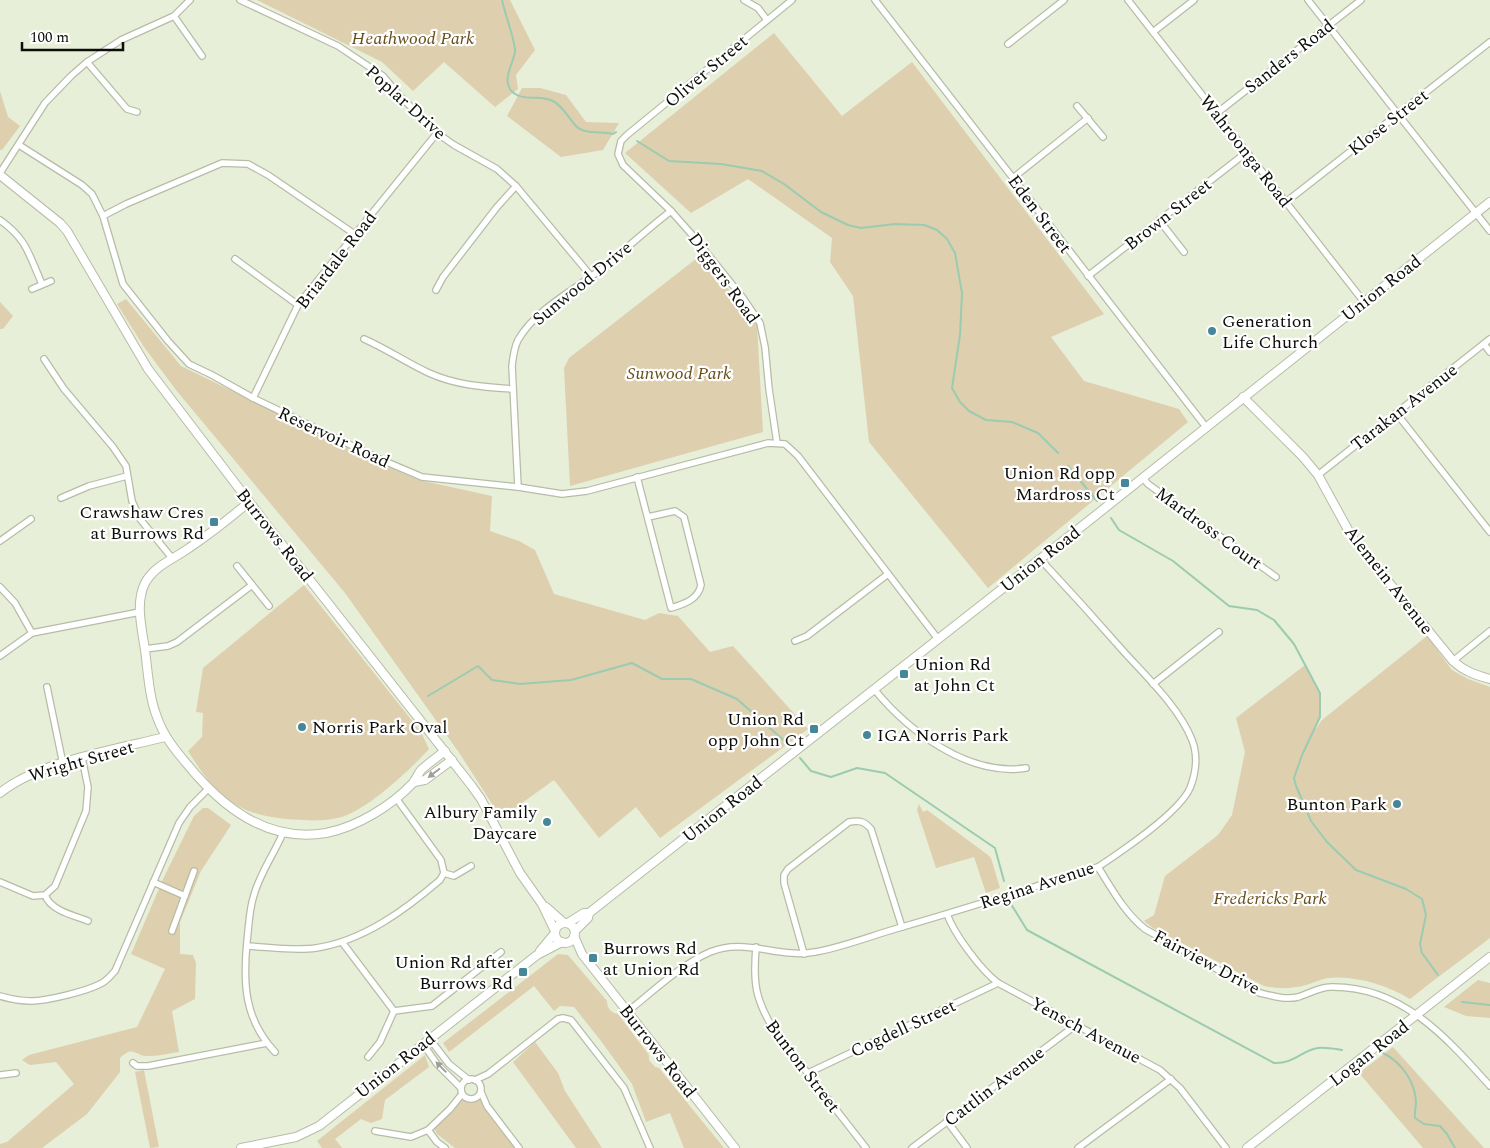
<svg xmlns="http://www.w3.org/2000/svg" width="1490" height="1148" viewBox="0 0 1490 1148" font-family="Spectral,serif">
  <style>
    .green { fill: #decfaf }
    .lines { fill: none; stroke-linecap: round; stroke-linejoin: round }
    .stream { stroke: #9bcbb1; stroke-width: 2 }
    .street-casing { stroke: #b6bda7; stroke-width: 8 }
    .secondary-casing { stroke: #b6bda7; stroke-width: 10 }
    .street { stroke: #fff; stroke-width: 5.5 }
    .secondary { stroke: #fff; stroke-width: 8 }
    .oneway { fill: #9e9f9c }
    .poi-dot { fill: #458798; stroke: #fff; stroke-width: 2 }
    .labels { text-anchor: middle; stroke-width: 4.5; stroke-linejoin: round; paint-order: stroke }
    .park-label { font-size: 18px; font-style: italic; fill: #654e1a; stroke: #fff }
    .street-label { font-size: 18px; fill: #0c0e07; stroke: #fff }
    .poi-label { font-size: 18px; fill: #0c0e07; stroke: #fff; text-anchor: end }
  </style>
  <rect width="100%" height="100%" fill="#e7efd8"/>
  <g class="green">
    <polygon points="257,0 510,0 535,50 516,75 518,89 495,107 444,62 413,91 382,62"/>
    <polygon points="774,33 842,116 912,62 1104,314 1051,337 1084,381 1179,409 1188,422 988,588 869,442 853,296 830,262 832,238 748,179 691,213 625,153"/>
    <polygon points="522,88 540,88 566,95 586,122 619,123 603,150 561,157 507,116"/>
    <polygon points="0,91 8,117 20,126 2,150 0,150"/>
    <polygon points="701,255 757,325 763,432 570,486 564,368 569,358"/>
    <polygon points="126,299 181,366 388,467 419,480 492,496 490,531 519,541 535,550 554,594 645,620 659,613 678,616 710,652 733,646 808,729 660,838 636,807 599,838 554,780 501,818 460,754 345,593 176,390 144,347 117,304"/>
    <polygon points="0,302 13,316 3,329 0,329"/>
    <path d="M304,585L421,732L429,749C411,769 372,805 347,815C327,823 306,820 286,819C265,817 243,812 226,798C210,786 199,768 188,751L202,737L203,713L196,712L203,668Z"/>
    <path d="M1427,636L1452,670L1468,679L1490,687V938C1463,959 1436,978 1410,999C1387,985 1355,975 1328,978C1321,979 1313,983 1306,985C1291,989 1278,989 1264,986L1153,928L1144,921L1154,915L1165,876L1218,835L1232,815L1245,752L1236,718L1305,665L1320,693V717L1315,730L1322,720Z"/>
    <polygon points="919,804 923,812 927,810 988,855 991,858 1000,888 986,893 974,857 936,868 917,810"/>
    <path d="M203,808H208L231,825L201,871L180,922V954L193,955L196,963L195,999L172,1011L179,1052C170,1053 160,1056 150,1056C135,1057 134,1044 120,1058V1072L87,1114L42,1148H0V1144L7,1142L74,1084L56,1062L30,1065L22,1060L29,1055L137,1027L165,969L131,954L164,877L194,816Z"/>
    <path d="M558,954L568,955L607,1001C607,1008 611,1013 618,1014L649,1055V1060L655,1067L659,1068L724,1148H684L670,1113L646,1122L632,1084L601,1041L574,1007L560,1006L554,1011L534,986L449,1052L443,1043Z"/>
    <polygon points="1478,980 1490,983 1490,1018 1466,1016 1444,1007"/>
    <polygon points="535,1042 558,1073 565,1091 602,1148 576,1148 513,1062"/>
    <polygon points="1393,1047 1484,1148 1423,1148 1359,1073"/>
    <polygon points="425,1055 429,1067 385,1100 382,1119 371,1123 361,1119 335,1139 342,1148 322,1148 317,1141"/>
    <polygon points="144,1070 159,1147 150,1148 135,1072"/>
    <polygon points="462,1098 477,1098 482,1101 515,1145 514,1148 455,1148 437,1134 433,1127"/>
  </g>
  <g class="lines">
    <g class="stream">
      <path d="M502,0C504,11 516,43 515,52C513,63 503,79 510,89C519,103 540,94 553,101C563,106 569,119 576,126C585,135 601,131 613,134L616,132"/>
      <polyline points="637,141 669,161 721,164 762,171 784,184 821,212 848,225 861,228 895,224 924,225 937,230 947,239 955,253 962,293 960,335 952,388 960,402 969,411 986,420 1012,422 1038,433 1058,453"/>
      <polyline points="1068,466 1097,501"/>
      <polyline points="1111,518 1119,530 1173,561 1229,606 1257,610 1274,620 1294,644 1320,693 1320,717 1302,755 1294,778 1296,786 1311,821 1327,842 1356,870 1406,889 1422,899 1426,915 1420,944 1422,953 1438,975"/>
      <polyline points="428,696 478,666 492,680 520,684 571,680 632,663 662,679 691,679 737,699 790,746"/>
      <polyline points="800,758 811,771 831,777 857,768 885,773 995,848 1004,881"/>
      <path d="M1011,904L1027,930L1274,1063C1294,1064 1302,1050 1318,1048C1326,1047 1335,1049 1342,1050"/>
      <polyline points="1462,1002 1490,1005"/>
      <path d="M1383,1053C1401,1062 1415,1081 1416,1102C1416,1107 1414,1113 1415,1118L1424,1124L1440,1126L1447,1134L1455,1148"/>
    </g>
    <g class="street-casing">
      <g id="street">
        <polyline points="240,0 338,46 383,76 400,96 437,133 454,145 497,169 516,186 591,276"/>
        <polyline points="744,0 758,8 767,20"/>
        <polyline points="875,0 1206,427"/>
        <polyline points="1128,0 1364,302"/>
        <polyline points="1308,0 1490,231"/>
        <polyline points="174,16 202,56"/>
        <polyline points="1153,32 1194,0"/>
        <polyline points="1008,44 1064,0"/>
        <polyline points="87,62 127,109 137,112"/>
        <polyline points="1077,106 1103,137"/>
        <polyline points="1217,113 1361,0"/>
        <polyline points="19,145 82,185 92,194 103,216 123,284 168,341 189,364 212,375 253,398 382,460 422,477 518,487 562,494 587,491 768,443 785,444 798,456 938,639"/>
        <polyline points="0,173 45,103 71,76 87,62 121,40 174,16 190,0"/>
        <polyline points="1013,178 1088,118"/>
        <polyline points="1286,202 1490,42"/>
        <polyline points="103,216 126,204 222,163 248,164 268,175 356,235"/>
        <path d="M0,220C27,239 29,255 42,284"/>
        <polyline points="1159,220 1184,252"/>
        <polyline points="235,259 298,305"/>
        <polyline points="1088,276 1247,152"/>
        <polyline points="32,289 51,281"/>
        <polyline points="436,290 443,277 497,207 516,186"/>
        <path d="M364,339C387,349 407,363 429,373C455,385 484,387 512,389"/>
        <polyline points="1484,344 1490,352"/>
        <polyline points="44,359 64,389 113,447 126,466 132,501 140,519 172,558"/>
        <polyline points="253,398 298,305 437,133"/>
        <polyline points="1397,414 1490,532"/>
        <polyline points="777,443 769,389 765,347 760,323 743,298 694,237 671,211 623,165 618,154 621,141 627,135 792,0"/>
        <polyline points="1318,475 1490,339"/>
        <path d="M637,477L671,608C684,604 698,600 701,585L684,517L675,511L648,517"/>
        <polyline points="1143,478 1148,484 1276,577"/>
        <path d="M518,487L512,366C513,357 514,348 518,340C536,309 573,291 600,270C624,251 646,230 671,211"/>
        <polyline points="61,498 89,486 127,476"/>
        <polyline points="0,541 31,519"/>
        <polyline points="237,566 269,606"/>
        <polyline points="0,587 15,603 32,633"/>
        <polyline points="795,641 807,636 888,574"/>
        <polyline points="145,649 168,646 177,642 252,585"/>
        <polyline points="0,656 32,633 140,612"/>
        <polyline points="1453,661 1490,631"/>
        <polyline points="1153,684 1219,632"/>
        <polyline points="47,687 63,764"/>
        <path d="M874,689C908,731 969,777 1026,768"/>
        <path d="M1098,867C1112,889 1124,912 1145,929L1260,993C1272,996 1286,1000 1298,997C1308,994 1320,987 1330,987C1401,985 1447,1038 1490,1086"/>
        <polyline points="444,873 454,876 471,866"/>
        <polyline points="0,882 33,896 45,895 55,886 86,811 88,787 82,758"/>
        <polyline points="153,882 185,896"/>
        <path d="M45,895C51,911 73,915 88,921"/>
        <path d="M947,914C954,934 981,970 998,983L1160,1070L1180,1088L1226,1148"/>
        <polyline points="172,931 194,871"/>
        <polyline points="342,942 394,1011 432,1006 501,952"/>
        <path d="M247,946C269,947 294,951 316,948C363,941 405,910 440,880L444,873L441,860L396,798"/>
        <path d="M756,947C753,983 755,999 774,1030L866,1148"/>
        <path d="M804,954L784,883V875L788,869L849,822C859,820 864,821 871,829L902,927"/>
        <path d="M0,996C10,999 20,1001 31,1001C47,1001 87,991 100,984C107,981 110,976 115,971L179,823L190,807L208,789"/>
        <path d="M627,1012C651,993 682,964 710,952C745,937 779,959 815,952C844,947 873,935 902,927C968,908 1033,887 1098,867C1122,851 1179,813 1190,788C1196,773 1198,755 1192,740C1180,709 1147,677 1125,653C1097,621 1069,590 1040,559"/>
        <polyline points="429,1038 449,1064 469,1080"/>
        <polyline points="423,1044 437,1064 461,1088"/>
        <path d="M275,1052C244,1019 243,983 247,941C249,925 249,910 254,895C260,873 274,854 283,833"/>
        <polyline points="368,1057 380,1042 394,1011"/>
        <polyline points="133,1063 137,1066 148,1066 267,1043"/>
        <polyline points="808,1073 998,983"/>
        <polyline points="0,1075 16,1073"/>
        <circle cx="471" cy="1089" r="10"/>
        <polyline points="475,1080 488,1074 558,1019 563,1018 571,1020 624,1088 650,1148"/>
        <polyline points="481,1092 487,1106 519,1148"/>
        <polyline points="947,1121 967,1148"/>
        <polyline points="375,1131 411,1137 428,1130"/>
        <polyline points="445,1148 437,1142 428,1130 450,1109 462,1094"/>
        <polyline points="912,1148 1076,1025"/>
        <polyline points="1078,1148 1171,1079"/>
      </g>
    </g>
    <g class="secondary-casing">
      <g id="secondary">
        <polyline points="0,175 60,223 67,231 148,369 273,533 471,785 481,799 520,873 542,904 555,931"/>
        <path d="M1243,397L1303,457L1318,475L1352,537L1453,661C1464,671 1475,675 1490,679"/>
        <path d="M249,502C230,518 210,534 189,548C174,559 155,565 145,583C135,603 142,629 145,650C148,672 149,697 157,717C163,735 175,750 187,764C222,807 267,843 326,833C357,827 391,806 413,783C416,779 418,774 421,770C429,763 437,757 445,751"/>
        <polyline points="414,782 425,780 452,760"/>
        <path d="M0,793C37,762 117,749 165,737"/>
        <polyline points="546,907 564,923"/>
        <polyline points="568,923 584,913 589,913"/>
        <circle cx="565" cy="933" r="10"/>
        <polyline points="575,931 588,918 589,913 1086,523 1490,202"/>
        <polyline points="574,936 582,954 735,1148"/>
        <polyline points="540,951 555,933"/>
        <polyline points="241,1148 296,1137 319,1126 537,955 562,942"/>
        <polyline points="1247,1148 1490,957"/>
      </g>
    </g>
    <use href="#street" class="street"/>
    <use href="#secondary" class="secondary"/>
  </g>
  <defs><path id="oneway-solid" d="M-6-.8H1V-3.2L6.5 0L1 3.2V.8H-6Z" transform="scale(1.25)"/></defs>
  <g class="oneway">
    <use href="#oneway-solid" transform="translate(434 773) rotate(143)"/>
    <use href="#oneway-solid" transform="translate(441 1067) rotate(-134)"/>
  </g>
  <g class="poi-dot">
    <circle cx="1212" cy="331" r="5"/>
    <rect x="1120" y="478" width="10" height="10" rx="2.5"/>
    <rect x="209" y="517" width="10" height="10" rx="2.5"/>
    <rect x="899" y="669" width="10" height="10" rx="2.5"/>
    <circle cx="302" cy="727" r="5"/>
    <rect x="809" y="724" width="10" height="10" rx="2.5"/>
    <circle cx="867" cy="735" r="5"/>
    <circle cx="1397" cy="804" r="5"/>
    <circle cx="547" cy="822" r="5"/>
    <rect x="588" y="953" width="10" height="10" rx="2.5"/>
    <rect x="518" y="967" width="10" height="10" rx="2.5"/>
  </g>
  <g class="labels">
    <g class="park-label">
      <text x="413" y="44">Heathwood Park</text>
      <text x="679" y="379">Sunwood Park</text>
      <text x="1270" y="904">Fredericks Park</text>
    </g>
    <g class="street-label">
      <text transform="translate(1289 56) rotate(-38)" y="6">Sanders Road</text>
      <text transform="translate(706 71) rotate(-40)" y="6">Oliver Street</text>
      <text transform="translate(406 102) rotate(42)" y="6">Poplar Drive</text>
      <text transform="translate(1388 122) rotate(-38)" y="6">Klose Street</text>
      <text transform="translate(1246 151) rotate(52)" y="6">Wahroonga Road</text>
      <text transform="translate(1040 214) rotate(53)" y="6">Eden Street</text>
      <text transform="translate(1168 214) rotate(-38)" y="6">Brown Street</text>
      <text transform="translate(336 260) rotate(-52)" y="6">Briardale Road</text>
      <text transform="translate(724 278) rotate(54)" y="6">Diggers Road</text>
      <text transform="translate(582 283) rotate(-39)" y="6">Sunwood Drive</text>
      <text transform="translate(1381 288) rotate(-38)" y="6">Union Road</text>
      <text transform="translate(1404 407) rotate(-38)" y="6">Tarakan Avenue</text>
      <text transform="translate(334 437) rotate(25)" y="6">Reservoir Road</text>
      <text transform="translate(1209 528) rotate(36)" y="6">Mardross Court</text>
      <text transform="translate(275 535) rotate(52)" y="6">Burrows Road</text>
      <text transform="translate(1040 559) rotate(-38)" y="6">Union Road</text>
      <text transform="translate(1389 580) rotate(52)" y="6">Alemein Avenue</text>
      <text transform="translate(81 761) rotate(-16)" y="6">Wright Street</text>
      <text transform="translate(722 809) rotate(-38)" y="6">Union Road</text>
      <text transform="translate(1037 885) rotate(-18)" y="6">Regina Avenue</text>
      <text transform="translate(1207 962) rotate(28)" y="6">Fairview Drive</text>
      <text transform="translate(903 1028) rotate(-25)" y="6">Cogdell Street</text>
      <text transform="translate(1086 1030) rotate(28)" y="6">Yensch Avenue</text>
      <text transform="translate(658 1051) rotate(52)" y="6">Burrows Road</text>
      <text transform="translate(1369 1053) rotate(-38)" y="6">Logan Road</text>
      <text transform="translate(395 1065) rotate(-38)" y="6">Union Road</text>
      <text transform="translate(803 1066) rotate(53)" y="6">Bunton Street</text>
      <text transform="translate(994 1086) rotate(-37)" y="6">Cattlin Avenue</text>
    </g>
    <g class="poi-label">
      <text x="1222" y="327" text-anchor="start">Generation<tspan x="1222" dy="21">Life Church</tspan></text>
      <text x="1115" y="479">Union Rd opp<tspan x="1115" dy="21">Mardross Ct</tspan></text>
      <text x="204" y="518">Crawshaw Cres<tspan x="204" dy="21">at Burrows Rd</tspan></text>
      <text x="914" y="670" text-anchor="start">Union Rd<tspan x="914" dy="21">at John Ct</tspan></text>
      <text x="804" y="725">Union Rd<tspan x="804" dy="21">opp John Ct</tspan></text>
      <text x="312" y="733" text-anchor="start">Norris Park Oval</text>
      <text x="877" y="741" text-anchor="start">IGA Norris Park</text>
      <text x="1387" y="810">Bunton Park</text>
      <text x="537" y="818">Albury Family<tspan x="537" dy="21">Daycare</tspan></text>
      <text x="603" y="954" text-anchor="start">Burrows Rd<tspan x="603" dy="21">at Union Rd</tspan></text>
      <text x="513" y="968">Union Rd after<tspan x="513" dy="21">Burrows Rd</tspan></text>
    </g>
  </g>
  <path d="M22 42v8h101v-8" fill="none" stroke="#0c0e07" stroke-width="2.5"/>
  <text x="30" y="42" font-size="15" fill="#0c0e07" stroke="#ffffff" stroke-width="4" paint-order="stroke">100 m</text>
</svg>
